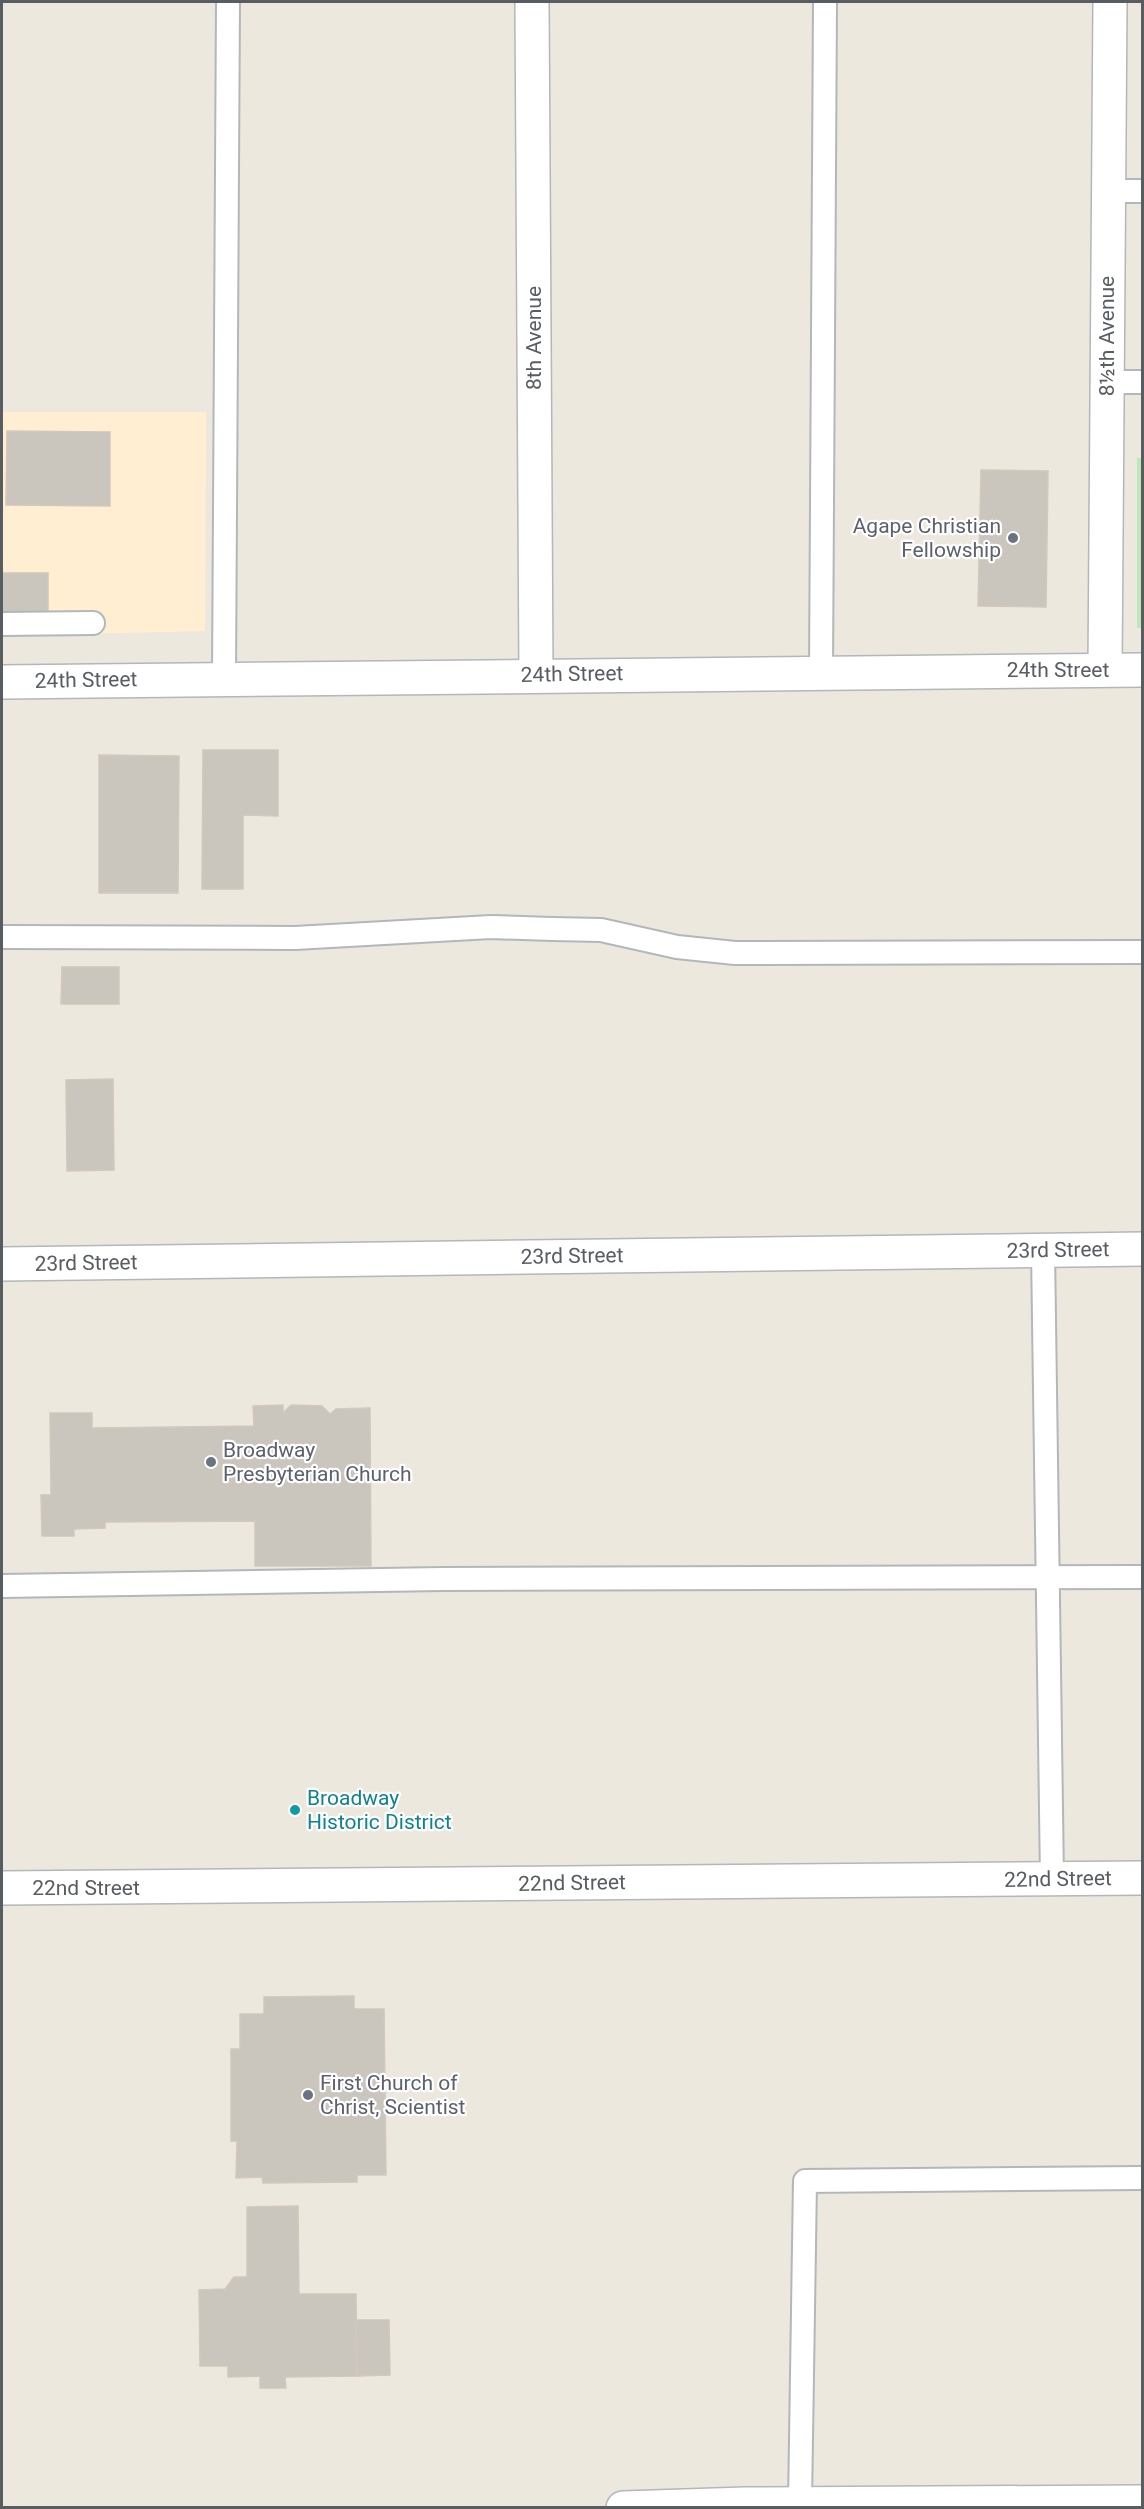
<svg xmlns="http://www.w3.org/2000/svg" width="1144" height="2509" viewBox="0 0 1144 2509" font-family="Roboto,sans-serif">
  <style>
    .commercial { fill: #ffeed1 }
    .green { fill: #bee8b7 }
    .building { fill: #cac5bd; stroke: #d2c8bc; stroke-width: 1.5 }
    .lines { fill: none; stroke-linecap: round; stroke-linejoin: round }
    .service-casing { stroke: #b2b7bb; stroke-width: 26 }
    .minor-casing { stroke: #b2b7bb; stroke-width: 36 }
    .tertiary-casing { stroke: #b2b7bb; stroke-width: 36 }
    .service { stroke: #fff; stroke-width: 22 }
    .minor { stroke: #fff; stroke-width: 33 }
    .tertiary { stroke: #fff; stroke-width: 33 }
    .worship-dot { fill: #6b7280; stroke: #fff; stroke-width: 2 }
    .culture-dot { fill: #0f9aa8; stroke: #fff; stroke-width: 2 }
    .labels { text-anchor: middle; stroke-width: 4.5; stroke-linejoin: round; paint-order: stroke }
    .street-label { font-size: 21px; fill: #585d62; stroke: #fff }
    .worship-label { font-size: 21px; fill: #5b616d; stroke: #fff; text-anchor: start }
    .culture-label { font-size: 21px; fill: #0d838f; stroke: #fff; text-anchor: start }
  </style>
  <rect width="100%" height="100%" fill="#ede8de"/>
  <polygon class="commercial" points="2,412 206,412 205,631 2,636"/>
  <rect class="green" x="1137" y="458" width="5" height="170"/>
  <g class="building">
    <polygon points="7,431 110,432 110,506 6,505"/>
    <polygon points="981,470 1048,471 1046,607 978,606"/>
    <rect x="2" y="573" width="46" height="44"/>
    <polygon points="203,750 278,750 278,816 243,815 243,889 202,889"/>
    <polygon points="99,755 179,756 178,893 99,893"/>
    <polygon points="62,967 119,967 119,1004 61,1004"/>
    <polygon points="113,1079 114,1170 67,1171 66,1080"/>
    <polygon points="283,1405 283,1413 291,1405 322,1406 330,1414 336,1409 370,1408 371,1566 255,1566 255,1521 105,1522 105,1528 74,1529 74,1536 42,1536 41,1495 51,1495 50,1413 92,1413 92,1428 254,1426 253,1406"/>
    <polygon points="354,1996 354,2009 384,2009 386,2175 357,2175 357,2182 263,2183 262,2177 236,2178 237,2141 231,2141 231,2049 240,2049 240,2014 264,2014 264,1997"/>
    <polygon points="298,2206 299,2294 356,2294 357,2376 285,2377 286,2388 260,2388 260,2376 228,2377 228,2366 200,2366 199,2290 225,2289 234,2277 247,2277 247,2207"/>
    <polygon points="356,2320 389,2320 390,2375 357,2376"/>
  </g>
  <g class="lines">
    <g class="service-casing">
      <g id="service">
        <polyline points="1109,191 1142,191"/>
        <polyline points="1107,382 1142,382"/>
        <polyline points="2,624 93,623"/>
        <polyline points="821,672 825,2"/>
        <polyline points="224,678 228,2"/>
        <polyline points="2,937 295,938 491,927 552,929 601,930 677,947 735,953 1142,952"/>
        <polyline points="1043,1250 1052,1879"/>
        <polyline points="2,1586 442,1579 1142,1577"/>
        <polyline points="800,2504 805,2181 1142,2178"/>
      </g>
    </g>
    <g class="minor-casing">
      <g id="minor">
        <polyline points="532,2 536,674"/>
        <polyline points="1105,670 1110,2"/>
        <polyline points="2,1264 1142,1249"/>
        <polyline points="2,1888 1142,1878"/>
        <polyline points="623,2508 745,2504 1142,2502"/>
      </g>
    </g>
    <g class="tertiary-casing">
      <polyline id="tertiary" points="2,682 1142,670"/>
    </g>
    <use href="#service" class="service"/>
    <use href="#minor" class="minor"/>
    <use href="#tertiary" class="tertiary"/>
  </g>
  <g class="worship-dot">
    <circle cx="1013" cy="538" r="6"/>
    <circle cx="211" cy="1462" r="6"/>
    <circle cx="308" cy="2095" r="6"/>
  </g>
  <circle class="culture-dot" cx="295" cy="1810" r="6"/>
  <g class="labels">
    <g class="street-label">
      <text transform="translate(1107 336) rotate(-90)" y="7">8½th Avenue</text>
      <text transform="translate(534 338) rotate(-90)" y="7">8th Avenue</text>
      <text x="1058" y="677">24th Street</text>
      <text transform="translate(572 674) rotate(-1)" y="7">24th Street</text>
      <text transform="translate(86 680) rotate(-1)" y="7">24th Street</text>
      <text transform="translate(1058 1250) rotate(-1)" y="7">23rd Street</text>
      <text transform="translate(572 1256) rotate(-1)" y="7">23rd Street</text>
      <text transform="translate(86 1263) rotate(-1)" y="7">23rd Street</text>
      <text transform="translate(1058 1879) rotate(-1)" y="7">22nd Street</text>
      <text transform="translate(572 1883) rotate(-1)" y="7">22nd Street</text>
      <text x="86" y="1895">22nd Street</text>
    </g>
    <g class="worship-label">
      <text x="1001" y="533" text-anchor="end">Agape Christian<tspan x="1001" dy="24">Fellowship</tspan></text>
      <text x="223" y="1457">Broadway<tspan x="223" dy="24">Presbyterian Church</tspan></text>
      <text x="320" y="2090">First Church of<tspan x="320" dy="24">Christ, Scientist</tspan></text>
    </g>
    <g class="culture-label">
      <text x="307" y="1805">Broadway<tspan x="307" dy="24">Historic District</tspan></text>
    </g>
  </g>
  <rect width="1144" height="2509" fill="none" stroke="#585d62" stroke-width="6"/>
</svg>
